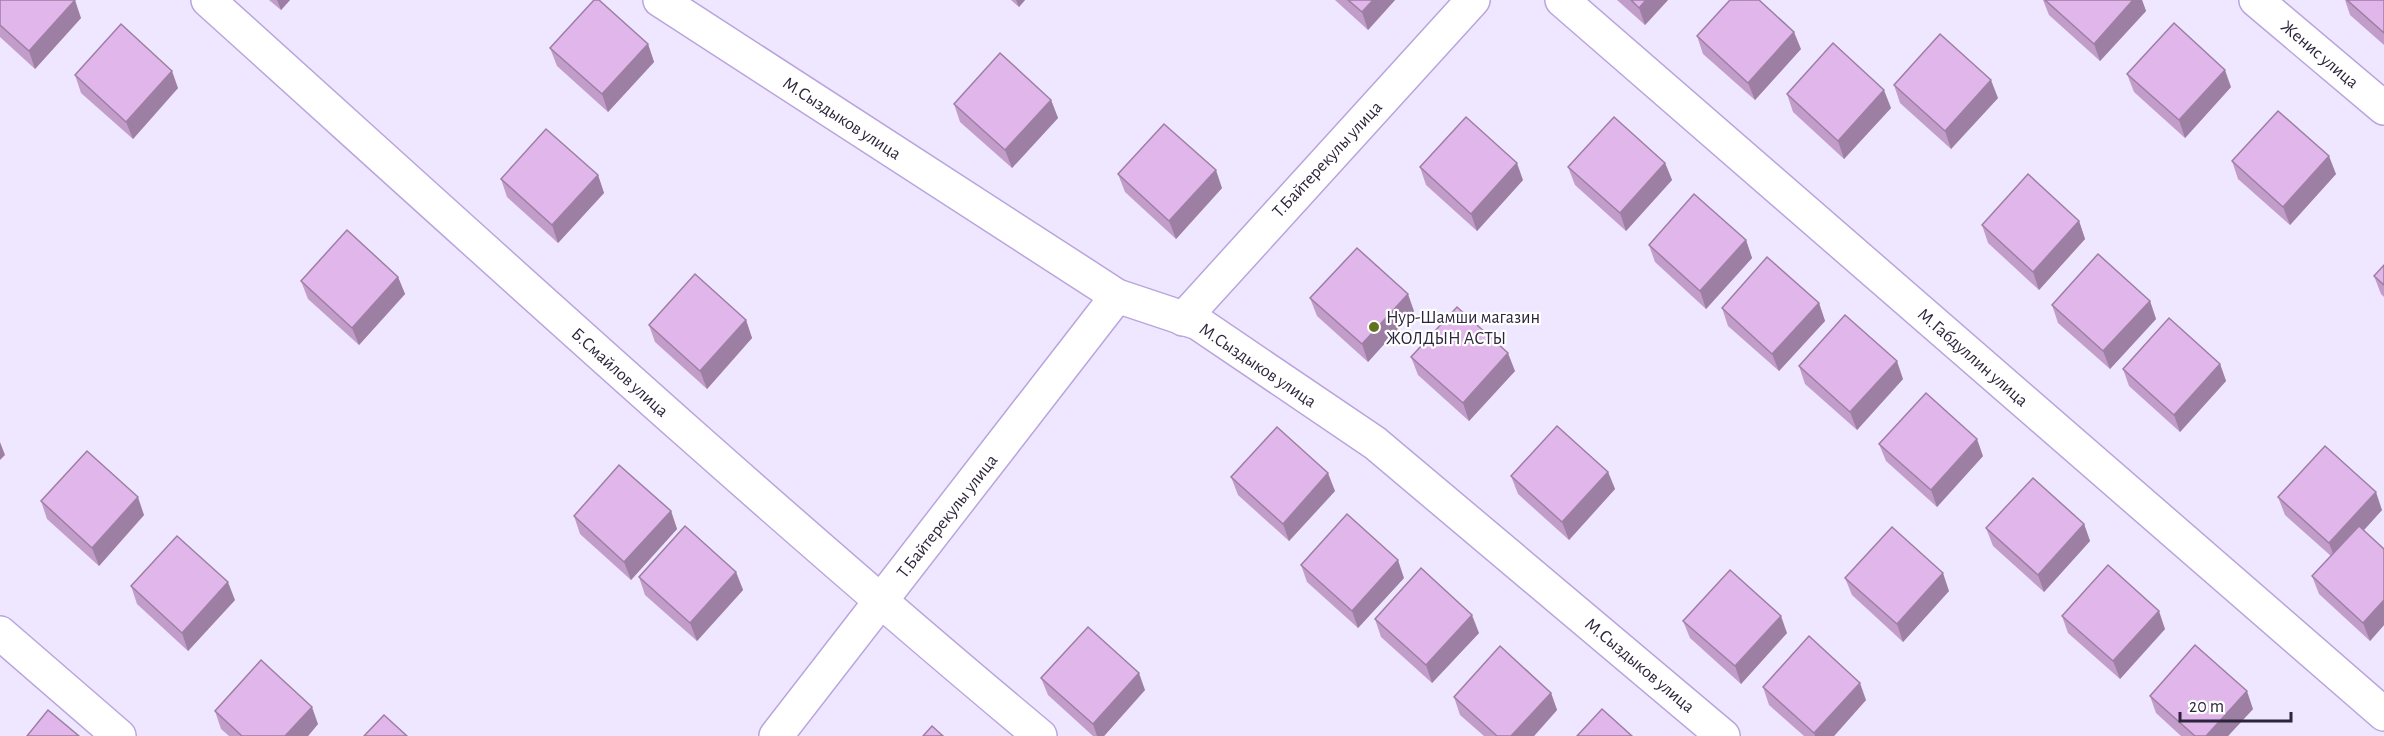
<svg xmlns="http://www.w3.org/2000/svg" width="2384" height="736" viewBox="0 0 2384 736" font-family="'Alegreya Sans',sans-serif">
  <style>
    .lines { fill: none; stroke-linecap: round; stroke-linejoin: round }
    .minor-casing { stroke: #b9a5de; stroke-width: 36 }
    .minor { stroke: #fff; stroke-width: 33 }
    .wall { fill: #c29dc9 }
    .shaded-wall { fill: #9e7fa4 }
    .building { fill: #e1b6ea; stroke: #9e7fa4; stroke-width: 1.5 }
    .poi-dot { fill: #617321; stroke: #fff; stroke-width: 2 }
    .labels { text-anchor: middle; stroke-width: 4.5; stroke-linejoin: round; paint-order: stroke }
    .street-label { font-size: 18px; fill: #2d253b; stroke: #fff }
    .poi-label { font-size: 18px; fill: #2d253b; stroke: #fff; text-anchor: start }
  </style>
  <rect width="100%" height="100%" fill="#eee7ff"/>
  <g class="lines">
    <g class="minor-casing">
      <g id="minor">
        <path d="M208,0C483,248 756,499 1040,736"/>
        <polyline points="660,0 1117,296 1198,323 1375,443 1723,736"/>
        <polyline points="1562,0 2384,714"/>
        <polyline points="2256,0 2384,108"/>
        <polyline points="1183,319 1473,0"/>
        <polyline points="0,633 119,736"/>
        <polyline points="776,736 1117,296"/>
      </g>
    </g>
    <use href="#minor" class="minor"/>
  </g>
  <g class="wall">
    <polygon points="0,0 81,18 35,69 0,37"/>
    <polygon points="269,0 290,0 281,10"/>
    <polygon points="1011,0 1025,0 1019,7"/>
    <polygon points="1335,0 1395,0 1368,30"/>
    <polygon points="1617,0 1668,0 1645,25"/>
    <polygon points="2043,0 2142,0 2146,11 2100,61 2049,15"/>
    <polygon points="2345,0 2384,0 2384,45 2350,15"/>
    <polygon points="1697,36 1801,49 1755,100 1703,54"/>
    <polygon points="648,44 654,62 608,112 557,66 550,48"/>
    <polygon points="2127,74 2231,87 2185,138 2134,92"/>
    <polygon points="75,75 178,88 133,139 81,93"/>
    <polygon points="1894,85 1998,98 1951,149 1900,103"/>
    <polygon points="1787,94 1891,108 1844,159 1793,112"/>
    <polygon points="1051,100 1058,118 1012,168 960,122 954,104"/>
    <polygon points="2232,161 2336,174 2290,225 2238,179"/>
    <polygon points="1665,163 1672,180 1626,231 1575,185 1568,167"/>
    <polygon points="1420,167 1523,180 1477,231 1426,185"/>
    <polygon points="1118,174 1222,188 1176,239 1125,192"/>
    <polygon points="598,175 604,193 558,243 507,197 501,179"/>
    <polygon points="2079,221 2085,239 2039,290 1988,243 1982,225"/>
    <polygon points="1746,240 1752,258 1706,309 1655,262 1649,245"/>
    <polygon points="2384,265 2384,297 2381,294 2374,276"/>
    <polygon points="398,277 405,294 359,345 308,299 301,281"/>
    <polygon points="1310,298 1414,311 1368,362 1317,316"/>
    <polygon points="2150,301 2156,319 2110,369 2058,323 2052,305"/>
    <polygon points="1819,303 1825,321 1779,371 1728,326 1722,308"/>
    <polygon points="746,320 752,338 707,389 655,342 649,325"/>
    <polygon points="1411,357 1515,371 1469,421 1418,375"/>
    <polygon points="2220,364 2226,381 2180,432 2129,386 2123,369"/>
    <polygon points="1799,366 1903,379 1857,430 1805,384"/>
    <polygon points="1879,444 1983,456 1937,507 1886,461"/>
    <polygon points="1608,472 1615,489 1569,540 1518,494 1511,476"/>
    <polygon points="1231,477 1335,491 1289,541 1238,495"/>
    <polygon points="2278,497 2382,510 2363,531 2384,549 2384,625 2370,641 2319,594 2312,576 2331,556 2285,515"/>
    <polygon points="41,501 144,515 99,566 47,519"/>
    <polygon points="671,511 677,529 631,580 580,534 574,516"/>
    <polygon points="2084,524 2090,541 2044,592 1993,546 1986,528"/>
    <polygon points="1301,565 1404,578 1358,628 1307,582"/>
    <polygon points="736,572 743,590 697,641 645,595 639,577"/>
    <polygon points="1845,578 1949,591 1903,642 1852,595"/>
    <polygon points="131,586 235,600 188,651 137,604"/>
    <polygon points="2062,616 2165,629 2120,679 2068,633"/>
    <polygon points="1375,619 1479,633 1432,683 1381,637"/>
    <polygon points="1683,621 1787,633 1741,684 1690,638"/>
    <polygon points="1041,678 1145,690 1104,736 1093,736 1048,695"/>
    <polygon points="1763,687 1866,700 1834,736 1804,736 1769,705"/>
    <polygon points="1551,693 1557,710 1534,736 1484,736 1460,715 1454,697"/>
    <polygon points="2150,696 2253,709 2228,736 2181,736 2156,713"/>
    <polygon points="215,711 318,724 308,736 229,736 221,729"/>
  </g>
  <g class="shaded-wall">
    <polygon points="75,0 81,18 35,69 29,51"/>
    <polygon points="277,0 290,0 281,10"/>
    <polygon points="1016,0 1025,0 1019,7"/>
    <polygon points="1373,0 1395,0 1368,30 1362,12"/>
    <polygon points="1646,0 1668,0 1645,25 1639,8"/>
    <polygon points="2133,0 2142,0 2146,11 2100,61 2094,44"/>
    <polygon points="1794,32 1801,49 1755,100 1748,83"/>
    <polygon points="648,44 654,62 608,112 602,94"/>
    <polygon points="2225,70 2231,87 2185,138 2179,120"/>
    <polygon points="172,71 178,88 133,139 126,122"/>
    <polygon points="1991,80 1998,98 1951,149 1945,131"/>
    <polygon points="1884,90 1891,108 1844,159 1838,141"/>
    <polygon points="1051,100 1058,118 1012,168 1005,150"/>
    <polygon points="2329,156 2336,174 2290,225 2283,207"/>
    <polygon points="1517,163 1523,180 1477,231 1471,214"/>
    <polygon points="1665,163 1672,180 1626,231 1620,213"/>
    <polygon points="1216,170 1222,188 1176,239 1169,221"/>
    <polygon points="598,175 604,193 558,243 552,225"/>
    <polygon points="2079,221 2085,239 2039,290 2033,272"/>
    <polygon points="1746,240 1752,258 1706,309 1700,291"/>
    <polygon points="398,277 405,294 359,345 352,328"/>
    <polygon points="1408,294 1414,311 1368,362 1362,344"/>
    <polygon points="2150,301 2156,319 2110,369 2103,351"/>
    <polygon points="1819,303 1825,321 1779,371 1772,354"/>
    <polygon points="746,320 752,338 707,389 700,371"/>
    <polygon points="1508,353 1515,371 1469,421 1463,403"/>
    <polygon points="1897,361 1903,379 1857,430 1850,412"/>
    <polygon points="2220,364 2226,381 2180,432 2174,415"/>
    <polygon points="1977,439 1983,456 1937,507 1931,490"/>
    <polygon points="0,442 5,455 0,460"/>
    <polygon points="1608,472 1615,489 1569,540 1562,522"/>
    <polygon points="1328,473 1335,491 1289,541 1283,524"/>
    <polygon points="2376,492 2382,510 2336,561 2329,543"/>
    <polygon points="138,497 144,515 99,566 92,548"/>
    <polygon points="671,511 677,529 631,580 624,562"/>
    <polygon points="2084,524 2090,541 2044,592 2038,575"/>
    <polygon points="1398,560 1404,578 1358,628 1352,611"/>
    <polygon points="736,572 743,590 697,641 690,623"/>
    <polygon points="1943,573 1949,591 1903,642 1897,624"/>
    <polygon points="228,582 235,600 188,651 182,633"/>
    <polygon points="2384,600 2384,625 2370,641 2363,623"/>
    <polygon points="2159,611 2165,629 2120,679 2113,661"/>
    <polygon points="1472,615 1479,633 1432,683 1426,665"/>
    <polygon points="1781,616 1787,633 1741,684 1735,666"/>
    <polygon points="1139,673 1145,690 1104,736 1097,736 1093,724"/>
    <polygon points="1860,683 1866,700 1834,736 1815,736 1814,733"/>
    <polygon points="2247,691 2253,709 2228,736 2206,736"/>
    <polygon points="1551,693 1557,710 1534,736 1511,736"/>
    <polygon points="312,707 318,724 308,736 285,736"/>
  </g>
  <g class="building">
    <polygon points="0,0 75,0 29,51 0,25"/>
    <polygon points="594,0 599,0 648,44 602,94 550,48"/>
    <polygon points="1348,0 1373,0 1362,12"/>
    <polygon points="1631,0 1646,0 1639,8"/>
    <polygon points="1730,0 1759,0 1794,32 1748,83 1697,36"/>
    <polygon points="2045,0 2133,0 2094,44"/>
    <polygon points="2347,0 2384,0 2384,33"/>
    <polygon points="2174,23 2225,70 2179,120 2127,74"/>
    <polygon points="121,24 172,71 126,122 75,75"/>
    <polygon points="1940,34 1991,80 1945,131 1894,85"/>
    <polygon points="1833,43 1884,90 1838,141 1787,94"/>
    <polygon points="1000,53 1051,100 1005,150 954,104"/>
    <polygon points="2278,111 2329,156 2283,207 2232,161"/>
    <polygon points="1466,117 1517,163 1471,214 1420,167"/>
    <polygon points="1614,117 1665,163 1620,213 1568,167"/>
    <polygon points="1164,124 1216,170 1169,221 1118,174"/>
    <polygon points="546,129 598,175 552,225 501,179"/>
    <polygon points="2028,174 2079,221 2033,272 1982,225"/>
    <polygon points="1694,194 1746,240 1700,291 1649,245"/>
    <polygon points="347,230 398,277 352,328 301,281"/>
    <polygon points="1357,248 1408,294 1362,344 1310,298"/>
    <polygon points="2098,254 2150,301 2103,351 2052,305"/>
    <polygon points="1767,257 1819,303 1772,354 1722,308"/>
    <polygon points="2384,265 2384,285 2374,276"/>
    <polygon points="695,274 746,320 700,371 649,325"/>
    <polygon points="1457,307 1508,353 1463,403 1411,357"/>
    <polygon points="1845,315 1897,361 1850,412 1799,366"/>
    <polygon points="2169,318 2220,364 2174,415 2123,369"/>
    <polygon points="1926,393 1977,439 1931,490 1879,444"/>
    <polygon points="1557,426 1608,472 1562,522 1511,476"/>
    <polygon points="1277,427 1328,473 1283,524 1231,477"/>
    <polygon points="2325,446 2376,492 2329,543 2278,497"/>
    <polygon points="87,451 138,497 92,548 41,501"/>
    <polygon points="619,465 671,511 624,562 574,516"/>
    <polygon points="2033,478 2084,524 2038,575 1986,528"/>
    <polygon points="1347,514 1398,560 1352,611 1301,565"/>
    <polygon points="685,526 736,572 690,623 639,577"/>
    <polygon points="2359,526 2384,549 2384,600 2363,623 2312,576"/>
    <polygon points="1892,527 1943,573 1897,624 1845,578"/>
    <polygon points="177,536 228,582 182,633 131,586"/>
    <polygon points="2108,565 2159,611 2113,661 2062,616"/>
    <polygon points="1421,568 1472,615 1426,665 1375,619"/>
    <polygon points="1730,570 1781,616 1735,666 1683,621"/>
    <polygon points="1088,627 1139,673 1093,724 1041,678"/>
    <polygon points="1809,636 1860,683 1814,733 1763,687"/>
    <polygon points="2195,645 2247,691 2206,736 2195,736 2150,696"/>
    <polygon points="1500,646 1551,693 1511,736 1497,736 1454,697"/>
    <polygon points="261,660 312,707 285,736 242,736 215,711"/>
    <polygon points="1602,709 1632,736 1577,736"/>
    <polygon points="48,710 79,736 27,736"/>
    <polygon points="384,715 407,736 364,736"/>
    <polygon points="932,726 943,736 923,736"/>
  </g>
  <circle class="poi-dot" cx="1374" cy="327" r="6"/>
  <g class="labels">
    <g class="street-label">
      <text transform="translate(2320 54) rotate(40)" y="6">Женис улица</text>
      <text transform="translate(842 118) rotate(33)" y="6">М.Сыздыков улица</text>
      <text transform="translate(1327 159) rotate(-47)" y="6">Т.Байтерекулы улица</text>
      <text transform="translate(1973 357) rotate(41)" y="6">М.Габдуллин улица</text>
      <text transform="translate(1258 365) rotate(34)" y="6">М.Сыздыков улица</text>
      <text transform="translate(620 372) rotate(42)" y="6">Б.Смайлов улица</text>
      <text transform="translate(947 516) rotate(-52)" y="6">Т.Байтерекулы улица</text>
      <text transform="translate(1640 665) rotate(40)" y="6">М.Сыздыков улица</text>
    </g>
    <g class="poi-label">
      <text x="1386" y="323">Нур-Шамши магазин<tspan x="1386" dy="21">ЖОЛДЫН АСТЫ</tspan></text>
    </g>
  </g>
  <path d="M2180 712v9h111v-9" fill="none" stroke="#2d253b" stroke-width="3"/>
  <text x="2189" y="712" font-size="18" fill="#2d253b" stroke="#ffffff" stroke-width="4.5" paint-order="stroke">20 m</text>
</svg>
